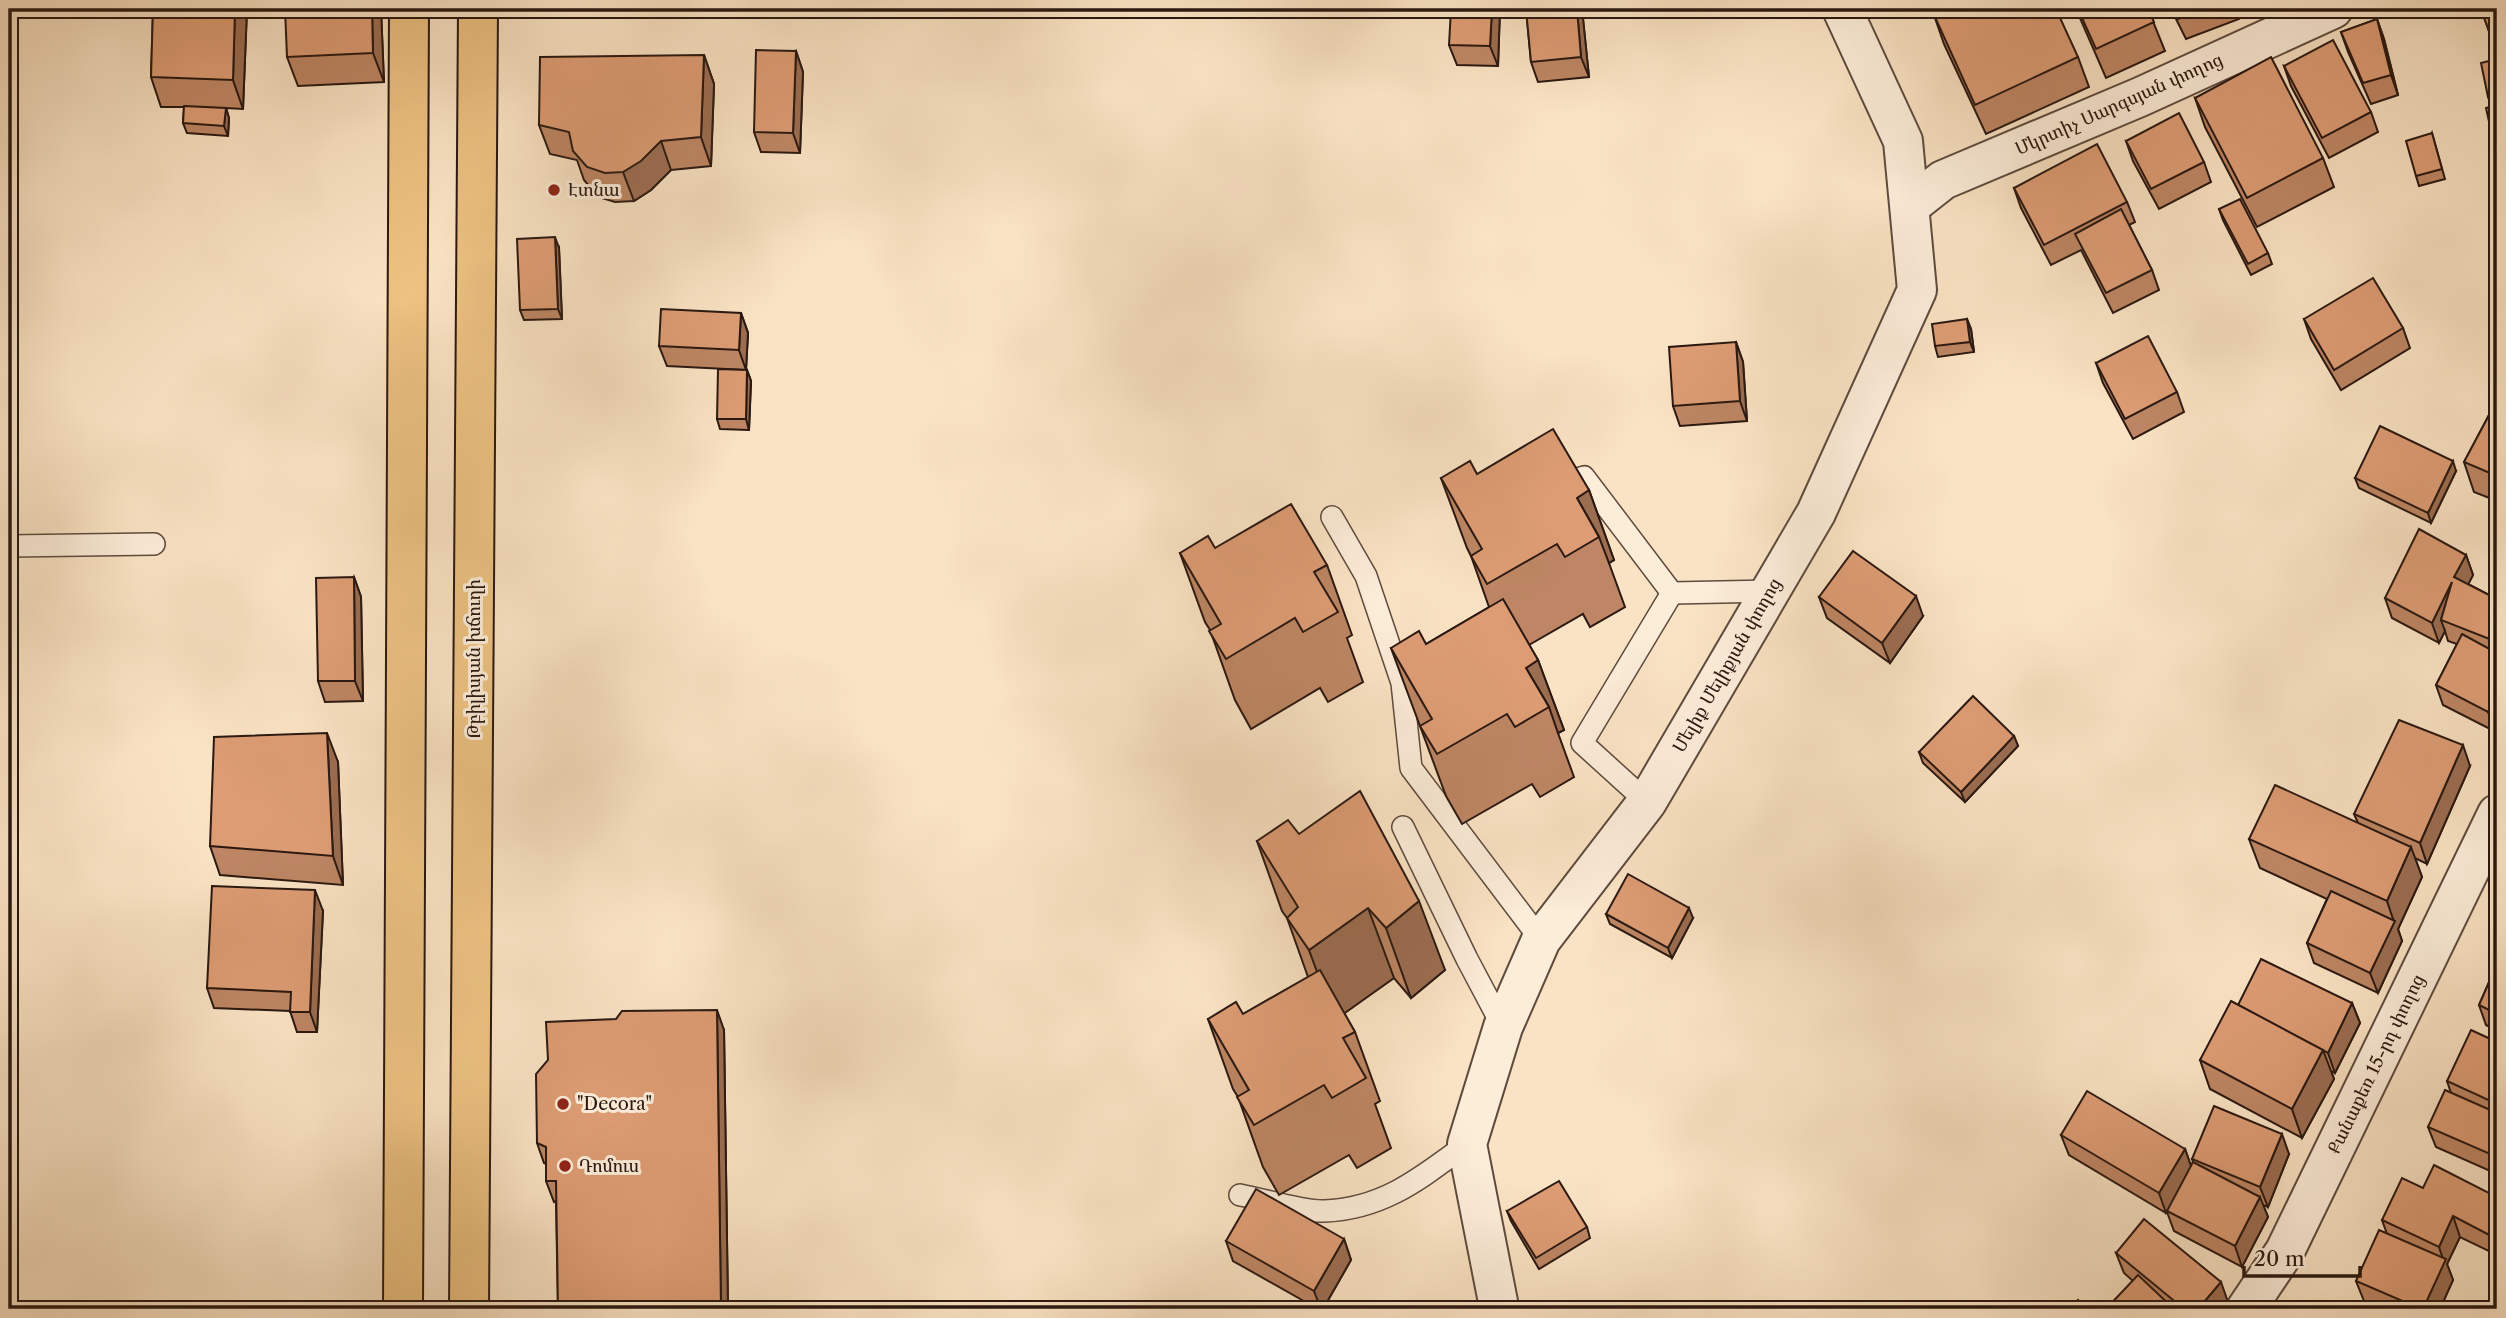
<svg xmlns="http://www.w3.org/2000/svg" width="2506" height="1318" viewBox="0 0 2506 1318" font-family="'Libre Caslon Text','Noto Serif Armenian',serif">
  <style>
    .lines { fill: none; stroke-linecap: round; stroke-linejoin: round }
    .lane-casing { stroke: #5e4b3e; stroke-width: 24 }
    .street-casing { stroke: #5e4b3e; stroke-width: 42 }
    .primary-casing { stroke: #2a1811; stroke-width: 42 }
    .lane { stroke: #fcedd9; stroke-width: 21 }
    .street { stroke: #fcedd9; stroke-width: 38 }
    .primary { stroke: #edc282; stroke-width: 38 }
    .wall { fill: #be8664; stroke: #2a1811; stroke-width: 2 }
    .shaded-wall { fill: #9b6d51; stroke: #2a1811; stroke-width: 2 }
    .building { fill: #dd9c74; stroke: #2a1811; stroke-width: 2 }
    .poi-dot { fill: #8f2418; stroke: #fcedd9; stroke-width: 2.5 }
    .labels { text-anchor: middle; stroke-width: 6; stroke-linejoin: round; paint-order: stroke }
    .street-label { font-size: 18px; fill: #2a1811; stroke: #fcedd9 }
    .poi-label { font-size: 18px; fill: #2a1811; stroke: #fcedd9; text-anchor: start }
  </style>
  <rect width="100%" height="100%" fill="#fae3c4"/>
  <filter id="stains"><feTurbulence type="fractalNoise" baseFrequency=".00286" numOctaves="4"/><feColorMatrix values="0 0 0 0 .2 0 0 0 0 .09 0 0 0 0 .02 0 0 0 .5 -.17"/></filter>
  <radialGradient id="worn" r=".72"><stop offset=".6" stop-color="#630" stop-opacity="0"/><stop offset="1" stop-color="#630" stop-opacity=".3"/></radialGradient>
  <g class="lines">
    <g class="lane-casing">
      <g id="lane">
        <polyline points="1555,486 1584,477 1672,593 1770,591"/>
        <polyline points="1332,517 1366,576 1402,683 1411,768 1541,940"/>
        <polyline points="9,546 154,544"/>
        <polyline points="1647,802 1582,743 1672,593"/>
        <polyline points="1403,827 1467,959 1503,1027"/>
        <path d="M1240,1195C1262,1199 1304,1212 1324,1211C1384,1209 1422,1177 1467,1144"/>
      </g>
    </g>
    <g class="street-casing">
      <g id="street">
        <polyline points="1910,206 1943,180 2140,97 2333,9"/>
        <polyline points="1499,1307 1467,1144 1503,1027 1541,940 1647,802 1816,513 1917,290 1903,141 1842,9"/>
        <polyline points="2246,1309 2285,1251 2497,814"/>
      </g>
    </g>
    <g class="primary-casing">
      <g id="primary">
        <polyline points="403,1309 409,9"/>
        <polyline points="469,1309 478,9"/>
      </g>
    </g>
    <use href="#lane" class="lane"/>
    <use href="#street" class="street"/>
    <use href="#primary" class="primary"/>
  </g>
  <g class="wall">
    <polygon points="153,9 247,9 243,109 226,108 229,118 228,136 187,133 183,123 184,107 161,107 151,77"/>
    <polygon points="381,9 384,82 298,86 287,57"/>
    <polygon points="1500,9 1498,66 1457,65 1449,45"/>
    <polygon points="1526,9 1582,9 1589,77 1538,82 1531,62"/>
    <polygon points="2076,9 2148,9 2165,51 2106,78"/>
    <polygon points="2171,9 2235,9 2239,19 2186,39"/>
    <polygon points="2481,9 2497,9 2497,50 2496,51"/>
    <polygon points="1934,15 2078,57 2089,87 1986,134 1944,44"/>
    <polygon points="2377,19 2384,39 2398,95 2371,104 2348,52 2341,32"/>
    <polygon points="796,51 803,72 800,153 761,152 754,132"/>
    <polygon points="704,55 714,84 711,166 671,170 651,190 634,201 615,202 598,197 584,180 577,160 550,154 539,125"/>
    <polygon points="2497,59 2497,153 2494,144 2492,107 2488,97"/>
    <polygon points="2284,66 2371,112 2378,132 2329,158 2291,86"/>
    <polygon points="2195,98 2323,158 2334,187 2257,227 2205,127"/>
    <polygon points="2432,133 2445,179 2419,186 2416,176"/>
    <polygon points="2126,141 2204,162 2211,182 2159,209 2133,161"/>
    <polygon points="2014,188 2127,202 2135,222 2129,225 2152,270 2159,290 2113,313 2081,250 2051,265 2021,208"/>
    <polygon points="2219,209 2268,253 2272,264 2251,275 2223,220"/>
    <polygon points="559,248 562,319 524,320 520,310"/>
    <polygon points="741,313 748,333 746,370 667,366 659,346"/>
    <polygon points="1967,319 1971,329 1974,352 1938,357 1935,346"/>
    <polygon points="2304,319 2403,328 2410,348 2341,390 2311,339"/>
    <polygon points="1736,342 1743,362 1747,421 1680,426 1673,406"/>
    <polygon points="2096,363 2177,392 2184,412 2133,439 2103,383"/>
    <polygon points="747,370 751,381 749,430 720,429 717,419"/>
    <polygon points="2497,400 2497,501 2474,492 2464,462"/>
    <polygon points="2456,471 2431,523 2359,488 2355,478"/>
    <polygon points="1477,474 1589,490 1614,560 1609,563 1625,607 1590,627 1583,614 1529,645 1538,660 1564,730 1558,733 1574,777 1540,797 1532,784 1462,824 1446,796 1391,648 1426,644 1489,607 1471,556 1467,548 1441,478"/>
    <polygon points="1215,548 1327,565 1352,635 1347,638 1363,682 1328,702 1320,688 1251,729 1235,700 1210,630 1205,622 1180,553"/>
    <polygon points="2466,555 2473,575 2468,584 2497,599 2497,729 2496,732 2443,705 2436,685 2457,644 2448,641 2445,631 2439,643 2392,618 2385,598"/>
    <polygon points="354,577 361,597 363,701 325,702 318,681"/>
    <polygon points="1819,597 1923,616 1890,663 1827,618"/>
    <polygon points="2014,736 2018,746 1965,802 1923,763 1919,752"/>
    <polygon points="338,762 343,885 220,875 210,846"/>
    <polygon points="2470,766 2427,864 2415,858 2422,877 2398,929 2402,941 2378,993 2314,963 2307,943 2327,899 2260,868 2249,839 2358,823 2354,814"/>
    <polygon points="1299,834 1445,970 1411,998 1394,978 1344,1013 1355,1032 1380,1101 1375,1104 1391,1148 1357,1168 1349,1155 1279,1195 1263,1167 1238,1097 1233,1089 1208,1019 1243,1014 1308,977 1287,918 1282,911 1257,841"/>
    <polygon points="323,911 317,1032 297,1032 290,1011 214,1008 207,988"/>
    <polygon points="1606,914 1693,918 1672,958 1610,924"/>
    <polygon points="2497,964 2497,1031 2486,1025 2479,1005"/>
    <polygon points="2352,1003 2360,1023 2335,1073 2331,1071 2334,1079 2302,1138 2210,1089 2200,1060 2238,1005"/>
    <polygon points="724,1030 728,1309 558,1309 556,1201 554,1202 546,1181 546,1164 544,1163 537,1143"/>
    <polygon points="2497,1042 2497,1174 2436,1147 2428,1127 2451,1093 2447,1081"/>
    <polygon points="2061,1135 2185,1149 2191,1166 2193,1162 2192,1159 2289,1154 2268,1207 2263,1205 2268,1217 2242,1267 2174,1231 2167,1212 2166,1213 2069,1155"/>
    <polygon points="2423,1188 2497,1197 2497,1255 2460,1237 2447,1264 2453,1280 2440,1309 2383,1309 2364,1301 2356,1281 2387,1234 2382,1220"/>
    <polygon points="1507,1211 1587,1227 1590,1238 1539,1269 1511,1221"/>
    <polygon points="1344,1239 1351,1260 1323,1309 1318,1309 1233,1261 1226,1241"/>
    <polygon points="2116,1253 2228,1302 2222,1309 2106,1309 2133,1281 2124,1273"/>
  </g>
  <g class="shaded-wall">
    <polygon points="235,9 247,9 243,109 233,80"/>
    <polygon points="372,9 381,9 384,82 373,53"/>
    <polygon points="1492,9 1500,9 1498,66 1490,46"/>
    <polygon points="1577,9 1582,9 1589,77 1581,57"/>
    <polygon points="2377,19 2384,39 2398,95 2391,75"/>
    <polygon points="796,51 803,72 800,153 793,133"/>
    <polygon points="704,55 714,84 711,166 701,137"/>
    <polygon points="226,108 229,118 228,136 224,126"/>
    <polygon points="661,141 671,170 651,190 634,201 623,172"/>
    <polygon points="555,237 559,248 562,319 558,309"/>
    <polygon points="741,313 748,333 746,370 739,350"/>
    <polygon points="1967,319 1971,329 1974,352 1970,342"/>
    <polygon points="1736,342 1743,362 1747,421 1740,401"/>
    <polygon points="747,370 751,381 749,430 746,419"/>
    <polygon points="2453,461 2456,471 2431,523 2428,513"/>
    <polygon points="1589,490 1614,560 1609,563 1599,537 1577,498"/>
    <polygon points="2466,555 2473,575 2462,597 2454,577"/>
    <polygon points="354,577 361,597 363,701 355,681"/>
    <polygon points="2452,582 2441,620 2445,631 2439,643 2432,623"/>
    <polygon points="1916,596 1923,616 1890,663 1882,643"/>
    <polygon points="2497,630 2497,653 2492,640"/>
    <polygon points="1538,660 1564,730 1558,733 1549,707 1526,668"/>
    <polygon points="2497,694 2497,729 2496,732 2488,712"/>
    <polygon points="327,733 338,762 343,885 333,856"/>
    <polygon points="2014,736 2018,746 1965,802 1961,792"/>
    <polygon points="2463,745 2470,766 2427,864 2420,843"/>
    <polygon points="2411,847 2422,877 2398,929 2402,941 2378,993 2370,973 2394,922 2387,901"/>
    <polygon points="315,890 323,911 317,1032 310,1012"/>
    <polygon points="1419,901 1445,970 1411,998 1386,928"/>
    <polygon points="1368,908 1394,978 1335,1020 1309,950"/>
    <polygon points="1689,908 1693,918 1672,958 1668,948"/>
    <polygon points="2352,1003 2360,1023 2335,1073 2328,1053"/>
    <polygon points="717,1010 724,1030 728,1309 721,1309"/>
    <polygon points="2323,1050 2334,1079 2302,1138 2292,1109"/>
    <polygon points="2282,1134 2289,1154 2268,1207 2260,1187"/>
    <polygon points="2185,1149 2192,1169 2166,1213 2159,1193"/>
    <polygon points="2260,1197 2268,1217 2242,1267 2235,1246"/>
    <polygon points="2453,1216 2460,1237 2447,1264 2453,1280 2440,1309 2423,1309 2444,1262 2439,1247"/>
    <polygon points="1344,1239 1351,1260 1323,1309 1321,1309 1314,1291"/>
    <polygon points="2221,1282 2228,1302 2222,1309 2198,1309"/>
  </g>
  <g class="building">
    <polygon points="153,9 235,9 233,80 151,77"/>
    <polygon points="285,9 372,9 373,53 287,57"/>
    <polygon points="1451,9 1492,9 1490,46 1449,45"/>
    <polygon points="1526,9 1577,9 1581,57 1531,62"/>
    <polygon points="1946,9 2056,9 2078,57 1975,105 1934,15"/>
    <polygon points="2078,9 2148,9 2154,22 2096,49"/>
    <polygon points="2173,9 2206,9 2178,19"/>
    <polygon points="2481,9 2497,9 2497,27 2489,31"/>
    <polygon points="2377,19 2391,75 2363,83 2341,32"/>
    <polygon points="2333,40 2371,112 2322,138 2284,66"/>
    <polygon points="756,50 796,51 793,133 754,132"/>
    <polygon points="704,55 701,137 661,141 641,161 623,172 605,173 587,167 573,151 569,132 539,125 540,57"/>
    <polygon points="2271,57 2323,158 2247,198 2195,98"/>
    <polygon points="2497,59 2497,95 2488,97 2481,63"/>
    <polygon points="2497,105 2497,143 2494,144 2486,108"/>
    <polygon points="184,106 226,108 224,126 183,123"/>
    <polygon points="2179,113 2204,162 2151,189 2126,141"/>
    <polygon points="2432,133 2442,169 2416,176 2406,141"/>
    <polygon points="2097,144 2127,202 2044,245 2014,188"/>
    <polygon points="2240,199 2268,253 2248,264 2219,209"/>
    <polygon points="2121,209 2152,270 2106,293 2075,234"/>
    <polygon points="555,237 558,309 520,310 517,239"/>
    <polygon points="2373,278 2403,328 2334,370 2304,319"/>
    <polygon points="661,309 741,313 739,350 659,346"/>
    <polygon points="1967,319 1970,342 1935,346 1932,324"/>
    <polygon points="2148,336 2177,392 2125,419 2096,363"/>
    <polygon points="1736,342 1740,401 1673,406 1669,347"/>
    <polygon points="718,369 747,370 746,419 717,419"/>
    <polygon points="2497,400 2497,476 2464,462"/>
    <polygon points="2380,426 2453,461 2428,513 2355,478"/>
    <polygon points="1553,429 1589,490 1577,498 1599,537 1565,557 1557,544 1487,584 1471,556 1482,549 1441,478 1470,461 1477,474"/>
    <polygon points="1291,504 1327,565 1314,572 1338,612 1303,632 1295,618 1226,659 1209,631 1221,624 1180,553 1208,536 1215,548"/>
    <polygon points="2419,529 2466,555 2454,577 2497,599 2497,630 2492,640 2441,620 2452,582 2432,623 2385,598"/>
    <polygon points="1853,551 1916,596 1882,643 1819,597"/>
    <polygon points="354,577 355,681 318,681 316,578"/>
    <polygon points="1503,599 1538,660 1526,668 1549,707 1515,727 1507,714 1437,754 1420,726 1432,719 1391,648 1419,631 1426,644"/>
    <polygon points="2462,634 2497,653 2497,694 2488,712 2436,685"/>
    <polygon points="1973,696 2014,736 1961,792 1919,752"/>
    <polygon points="2399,720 2463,745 2420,843 2354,814"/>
    <polygon points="327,733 333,856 210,846 214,737"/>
    <polygon points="2275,785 2411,847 2387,901 2249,839"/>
    <polygon points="1360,791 1419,901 1386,928 1368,908 1309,950 1287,918 1298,907 1257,841 1288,820 1299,834"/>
    <polygon points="1628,874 1689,908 1668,948 1606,914"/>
    <polygon points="212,886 315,890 310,1012 290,1012 291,992 207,988"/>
    <polygon points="2331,891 2395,921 2370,973 2307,943"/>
    <polygon points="2261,959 2352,1003 2328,1053 2238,1005"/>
    <polygon points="2497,964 2497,1014 2479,1005"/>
    <polygon points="1320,970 1355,1032 1343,1038 1366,1078 1332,1098 1324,1085 1254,1125 1237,1097 1249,1090 1208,1019 1236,1002 1243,1014"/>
    <polygon points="2231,1001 2323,1050 2292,1109 2200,1060"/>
    <polygon points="717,1010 721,1309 558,1309 556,1181 546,1181 546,1147 537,1143 536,1074 548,1060 546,1022 616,1019 622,1011"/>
    <polygon points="2471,1030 2497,1042 2497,1104 2447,1081"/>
    <polygon points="2445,1090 2497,1113 2497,1157 2428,1127"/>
    <polygon points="2087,1091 2185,1149 2159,1193 2061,1135"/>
    <polygon points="2214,1106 2282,1134 2260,1187 2192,1159"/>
    <polygon points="2193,1162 2260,1197 2235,1246 2167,1211"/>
    <polygon points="2434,1165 2497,1197 2497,1239 2453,1216 2439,1247 2382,1220 2402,1178 2423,1188"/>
    <polygon points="1559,1181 1587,1227 1536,1258 1507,1211"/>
    <polygon points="1256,1189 1344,1239 1314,1291 1226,1241"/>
    <polygon points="2144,1219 2221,1282 2198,1309 2184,1309 2116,1253"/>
    <polygon points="2379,1230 2446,1259 2423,1309 2421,1309 2356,1281"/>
    <polygon points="2138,1275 2174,1309 2106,1309"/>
    <polygon points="2078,1300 2086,1309 2067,1309"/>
    <polygon points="1886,1306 1887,1309 1877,1309"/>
  </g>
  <g class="poi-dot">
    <circle cx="554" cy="190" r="7"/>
    <circle cx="563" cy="1104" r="7"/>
    <circle cx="565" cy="1166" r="7"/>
  </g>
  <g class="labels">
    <g class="street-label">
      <text transform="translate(2119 104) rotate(-24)" y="6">Մկրտիչ Սարգսյան փողոց</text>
      <text transform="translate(474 659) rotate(-90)" y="6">Թբիլիսյան խճուղի</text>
      <text transform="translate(1727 665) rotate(-60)" y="6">Մելիք Մելիքյան փողոց</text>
      <text transform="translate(2376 1064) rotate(-64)" y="6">Քանաքեռ 15-րդ փողոց</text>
    </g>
    <g class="poi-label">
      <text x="568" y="196">Էտնա</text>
      <text x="577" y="1110">"Decora"</text>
      <text x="579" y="1172">Դոմուս</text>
    </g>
  </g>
  <rect width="2506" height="1318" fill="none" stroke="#fae3c4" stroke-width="35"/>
  <rect x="10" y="10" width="2485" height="1297" fill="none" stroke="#2a1811" stroke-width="3.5"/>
  <rect x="18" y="18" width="2471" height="1283" fill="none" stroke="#2a1811" stroke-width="2"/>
  <path d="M2244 1266v10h116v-10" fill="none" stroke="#2a1811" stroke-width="3.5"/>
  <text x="2254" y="1266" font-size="21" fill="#2a1811" stroke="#fcedd9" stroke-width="5" paint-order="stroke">20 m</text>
  <rect width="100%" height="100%" filter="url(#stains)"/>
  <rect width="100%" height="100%" fill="url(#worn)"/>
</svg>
